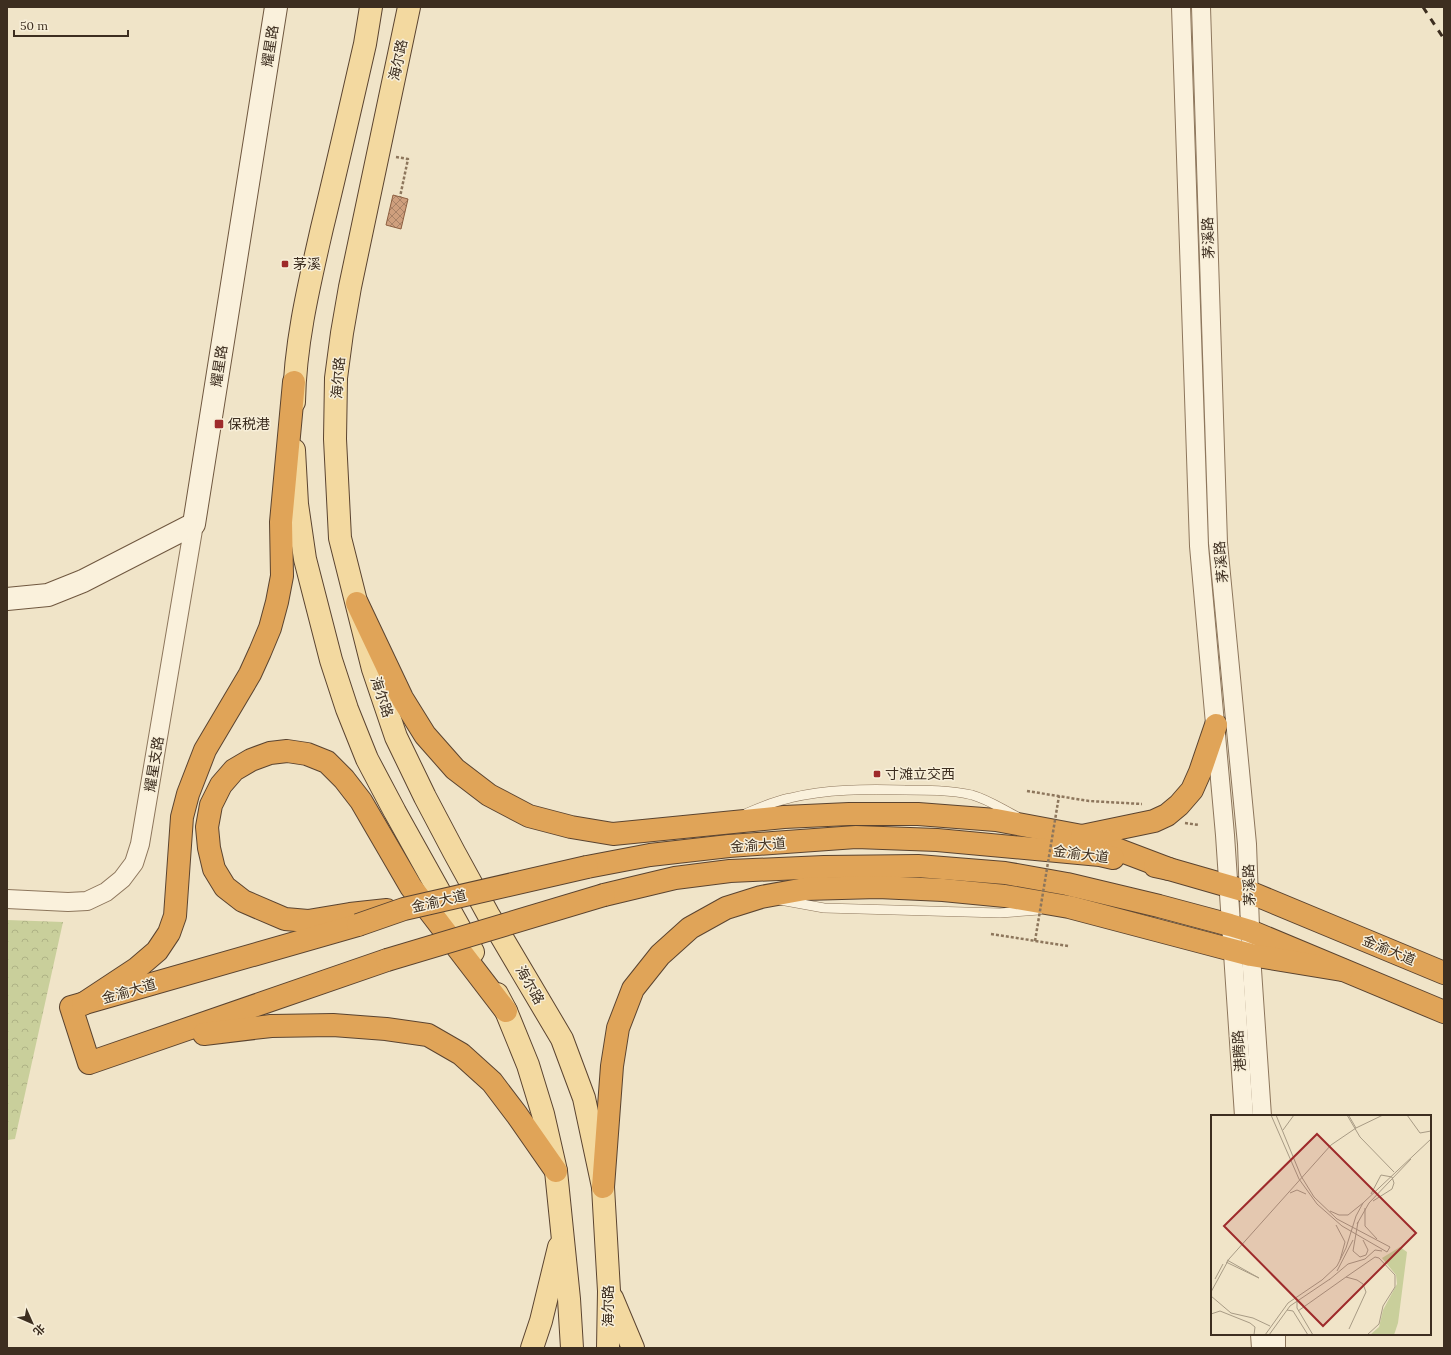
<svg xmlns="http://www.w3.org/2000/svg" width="1451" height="1355" viewBox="0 0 1451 1355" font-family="Lora,'Noto Sans SC',serif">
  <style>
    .park { fill: url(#park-crowns) }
    .building { fill: url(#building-cross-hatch); stroke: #8d5f41 }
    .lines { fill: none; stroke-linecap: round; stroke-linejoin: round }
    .lane-casing { stroke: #8d765c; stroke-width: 10 }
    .street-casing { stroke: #8d765c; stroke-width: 20 }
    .secondary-casing { stroke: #6f573f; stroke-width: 24 }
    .primary-casing { stroke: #5b4430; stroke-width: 24 }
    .highway-casing { stroke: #5b4430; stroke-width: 24 }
    .path { stroke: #8d765c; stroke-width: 2.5; stroke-dasharray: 3 2; stroke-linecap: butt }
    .lane { stroke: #faf1dc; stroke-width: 9 }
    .street { stroke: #faf1dc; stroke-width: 18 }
    .secondary { stroke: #faf1dc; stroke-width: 22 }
    .primary { stroke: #f3d9a0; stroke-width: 22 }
    .highway { stroke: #e0a458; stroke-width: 22 }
    .rail { stroke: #3d2e20; stroke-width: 3; stroke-dasharray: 7 7; stroke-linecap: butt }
    .highway-bridge-casing { stroke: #5b4430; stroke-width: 24; stroke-linecap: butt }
    .path-bridge { stroke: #8d765c; stroke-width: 2.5; stroke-dasharray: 3 2; stroke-linecap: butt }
    .highway-bridge { stroke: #e0a458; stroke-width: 22 }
    .poi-dot { fill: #9e2a2b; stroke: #f7eed8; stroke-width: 1.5 }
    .labels { text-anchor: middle; stroke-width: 3; stroke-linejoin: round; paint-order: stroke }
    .street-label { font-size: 14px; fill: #3d2e20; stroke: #f7eed8 }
    .poi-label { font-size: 14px; fill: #3d2e20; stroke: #f7eed8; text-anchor: start }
    .inset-road { fill: none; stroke: #a89b85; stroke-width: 1 }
    .view { fill: #9e2a2b; fill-opacity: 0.15; stroke: #9e2a2b; stroke-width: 2 }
    .inset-edge { fill: none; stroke: #3d2e20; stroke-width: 2 }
  </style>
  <defs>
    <pattern id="park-crowns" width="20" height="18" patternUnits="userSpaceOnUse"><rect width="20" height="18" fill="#c9cf9b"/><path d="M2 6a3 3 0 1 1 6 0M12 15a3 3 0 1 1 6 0" fill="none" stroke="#aeb285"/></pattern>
    <pattern id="building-cross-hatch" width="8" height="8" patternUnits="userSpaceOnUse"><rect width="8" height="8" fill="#cf9f7d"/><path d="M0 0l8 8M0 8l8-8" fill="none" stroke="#a98266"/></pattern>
  </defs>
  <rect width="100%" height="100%" fill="#f0e4c8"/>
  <polygon class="park" points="7,920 63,922 15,1139 7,1140"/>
  <polygon class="building" points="393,195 408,199 401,229 386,225"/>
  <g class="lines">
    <g class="lane-casing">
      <g id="lane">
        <path d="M747,813C761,807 775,801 790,798C827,789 866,789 905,790C926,790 951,790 972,795C987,799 1002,809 1016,816"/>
        <polyline points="780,900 824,908 1000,913 1039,910"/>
      </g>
    </g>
    <g class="street-casing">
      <g id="street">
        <polyline points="1181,7 1199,546 1225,835 1244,1116"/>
        <polyline points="1201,7 1218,543 1247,844 1251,955 1262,1116"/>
        <polyline points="7,899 68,902 87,901 106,892 122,879 134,863 140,844 194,524"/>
        <polyline points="1260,1334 1261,1348"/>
        <polyline points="1276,1334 1276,1348"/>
      </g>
    </g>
    <g class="secondary-casing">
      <polyline id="secondary" points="7,599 48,595 83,581 194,524 276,7"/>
    </g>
    <g class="primary-casing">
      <g id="primary">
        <polyline points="409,7 350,287 342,333 336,378 335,439 340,538 373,669 396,737 425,797 454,852 488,914 562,1039 584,1098 603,1187 609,1291 608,1348"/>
        <path d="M294,402C295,343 309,285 322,228C337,167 351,105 365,44L371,7"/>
        <polyline points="294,450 297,504 305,559 331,660 347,709 367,759 395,812 473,952"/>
        <polyline points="497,994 506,1011 528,1065 543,1114 556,1171 569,1299 572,1348"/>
        <polyline points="612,1298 633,1348"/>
        <polyline points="532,1348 541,1321 559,1247"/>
      </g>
    </g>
    <g class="highway-casing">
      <g id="highway">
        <polyline points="357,603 402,698 425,735 455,769 489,795 529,816 571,827 613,834 784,817 849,814 918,814 996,820 1082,836 1169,869"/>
        <polyline points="1082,836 1154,821 1167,815 1179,805 1192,790 1200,772 1216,725"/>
        <polyline points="1155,866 1169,869 1249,892 1444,973"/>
        <polyline points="587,867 650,855 729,846 856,837 937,840 1100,855 1113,858"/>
        <polyline points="604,895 675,878 730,871 824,867 918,866 1005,873 1067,884 1159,906 1230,925 1250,931 1444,1012"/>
        <polyline points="387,910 350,914 308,921 285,919 243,901 225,887 214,869 209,848 207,827 211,805 221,785 234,770 251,760 270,753 287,751 307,754 327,762 344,779 361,801 411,887 506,1011"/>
        <polyline points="358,925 71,1007 89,1063 387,960"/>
        <polyline points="83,1004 136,969 157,951 169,933 175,916 182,817 188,794 205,750 250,674 260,652 270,628 277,602 282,576 281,522 294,382"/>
        <polyline points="204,1034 271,1026 333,1025 386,1029 428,1035 461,1054 492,1082 517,1115 556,1171"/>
        <polyline points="603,1187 612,1066 618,1028 633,989 660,955 690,928 726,908 761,897 805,889 878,887 943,890 1005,896 1069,907 1251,955 1342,970"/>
      </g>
    </g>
    <g class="path">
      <polyline points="396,157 408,159 400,197"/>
      <polyline points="1027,791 1089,801 1142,804"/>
      <polyline points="1185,823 1199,825"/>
      <polyline points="991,934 1068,946"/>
    </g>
    <use href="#lane" class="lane"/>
    <use href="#street" class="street"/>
    <use href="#secondary" class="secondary"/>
    <use href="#primary" class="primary"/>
    <use href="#highway" class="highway"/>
    <polyline class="rail" points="1423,7 1444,39"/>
    <g class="highway-bridge-casing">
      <g id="highway-bridge">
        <polyline points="358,925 404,909 587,867"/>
        <polyline points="387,960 604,895"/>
      </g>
    </g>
    <polyline class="path-bridge" points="1035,941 1059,796"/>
    <use href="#highway-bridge" class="highway-bridge"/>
  </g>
  <g class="poi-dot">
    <rect x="281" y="260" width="8" height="8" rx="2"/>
    <rect x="214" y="419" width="10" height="10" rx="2"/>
    <rect x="873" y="770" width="8" height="8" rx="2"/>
  </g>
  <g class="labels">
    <g class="street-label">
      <text transform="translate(270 46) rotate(-81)" y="5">耀星路</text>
      <text transform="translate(398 60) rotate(-78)" y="5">海尔路</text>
      <text transform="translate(1208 238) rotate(-92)" y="5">茅溪路</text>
      <text transform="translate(219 366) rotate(-81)" y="5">耀星路</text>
      <text transform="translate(338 378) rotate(-86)" y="5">海尔路</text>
      <text transform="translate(1221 562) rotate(-95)" y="5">茅溪路</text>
      <text transform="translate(382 697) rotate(71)" y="5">海尔路</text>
      <text transform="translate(154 764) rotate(-81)" y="5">耀星支路</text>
      <text transform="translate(758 845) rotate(-4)" y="5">金渝大道</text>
      <text transform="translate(1081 854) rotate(7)" y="5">金渝大道</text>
      <text transform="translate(1249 885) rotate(-92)" y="5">茅溪路</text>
      <text transform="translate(439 901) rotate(-13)" y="5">金渝大道</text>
      <text transform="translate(1389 950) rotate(23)" y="5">金渝大道</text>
      <text transform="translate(530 985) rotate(60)" y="5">海尔路</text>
      <text transform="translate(129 991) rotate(-16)" y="5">金渝大道</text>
      <text transform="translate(1239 1051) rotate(-94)" y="5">港腾路</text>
      <text transform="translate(608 1306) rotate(-90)" y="5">海尔路</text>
    </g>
    <g class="poi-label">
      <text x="293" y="269">茅溪</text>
      <text x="228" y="429">保税港</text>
      <text x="885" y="779">寸滩立交西</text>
    </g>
  </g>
  <g transform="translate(1211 1115)">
    <rect width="220" height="220" fill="#f0e4c8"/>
    <path d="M189,132L196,137L187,208L183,220H159L168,212L172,195L186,169L185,160L171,143Z" fill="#c9cf9b"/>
    <path class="inset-road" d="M60,0L88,64L106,89L131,111L176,137L179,132L126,104L103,82L90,61L65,0M136,0L149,22L183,57M196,0L209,18L220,16M138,1L145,13M72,15L83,0M79,78L86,75L95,79M160,79L170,60L181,62L183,68L181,74L162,86M154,93V111L166,124M119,96L128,100H137L152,88M147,107L142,136L149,142L155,140L157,135L152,125M146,109L158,88L200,44M125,110L134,127L129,145M15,147L48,163L16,145M126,156L142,125M135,162L164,142L168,143L184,160V172L172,191L168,209L156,220M4,164L12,149M118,165L137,149L154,144L164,135L171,136M0,177L18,144L120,30L145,13L172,0M0,181L20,198L42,203L59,211M86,186V193L102,220M76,195L82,196L97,220M87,196L135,162L146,165L152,169L155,177L138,214M0,199L9,196L39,208L44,212L43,220M54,220L77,188L111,165L126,151L135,133L145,101L152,88L220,24M58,220L79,191L119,164"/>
    <path class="view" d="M106,19L205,118L112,211L13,111Z"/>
    <rect width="220" height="220" class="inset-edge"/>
  </g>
  <rect width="1451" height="1355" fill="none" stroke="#3d2e20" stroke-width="16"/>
  <g transform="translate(32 1323) rotate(135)" stroke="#f7eed8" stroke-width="3" paint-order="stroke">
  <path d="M0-3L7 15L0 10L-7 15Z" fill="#3d2e20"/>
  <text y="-6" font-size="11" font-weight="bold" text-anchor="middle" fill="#3d2e20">北</text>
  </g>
  <path d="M14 30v6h114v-6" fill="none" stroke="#3d2e20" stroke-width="2"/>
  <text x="20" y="30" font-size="12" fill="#3d2e20" stroke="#f7eed8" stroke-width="3" paint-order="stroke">50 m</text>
</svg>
